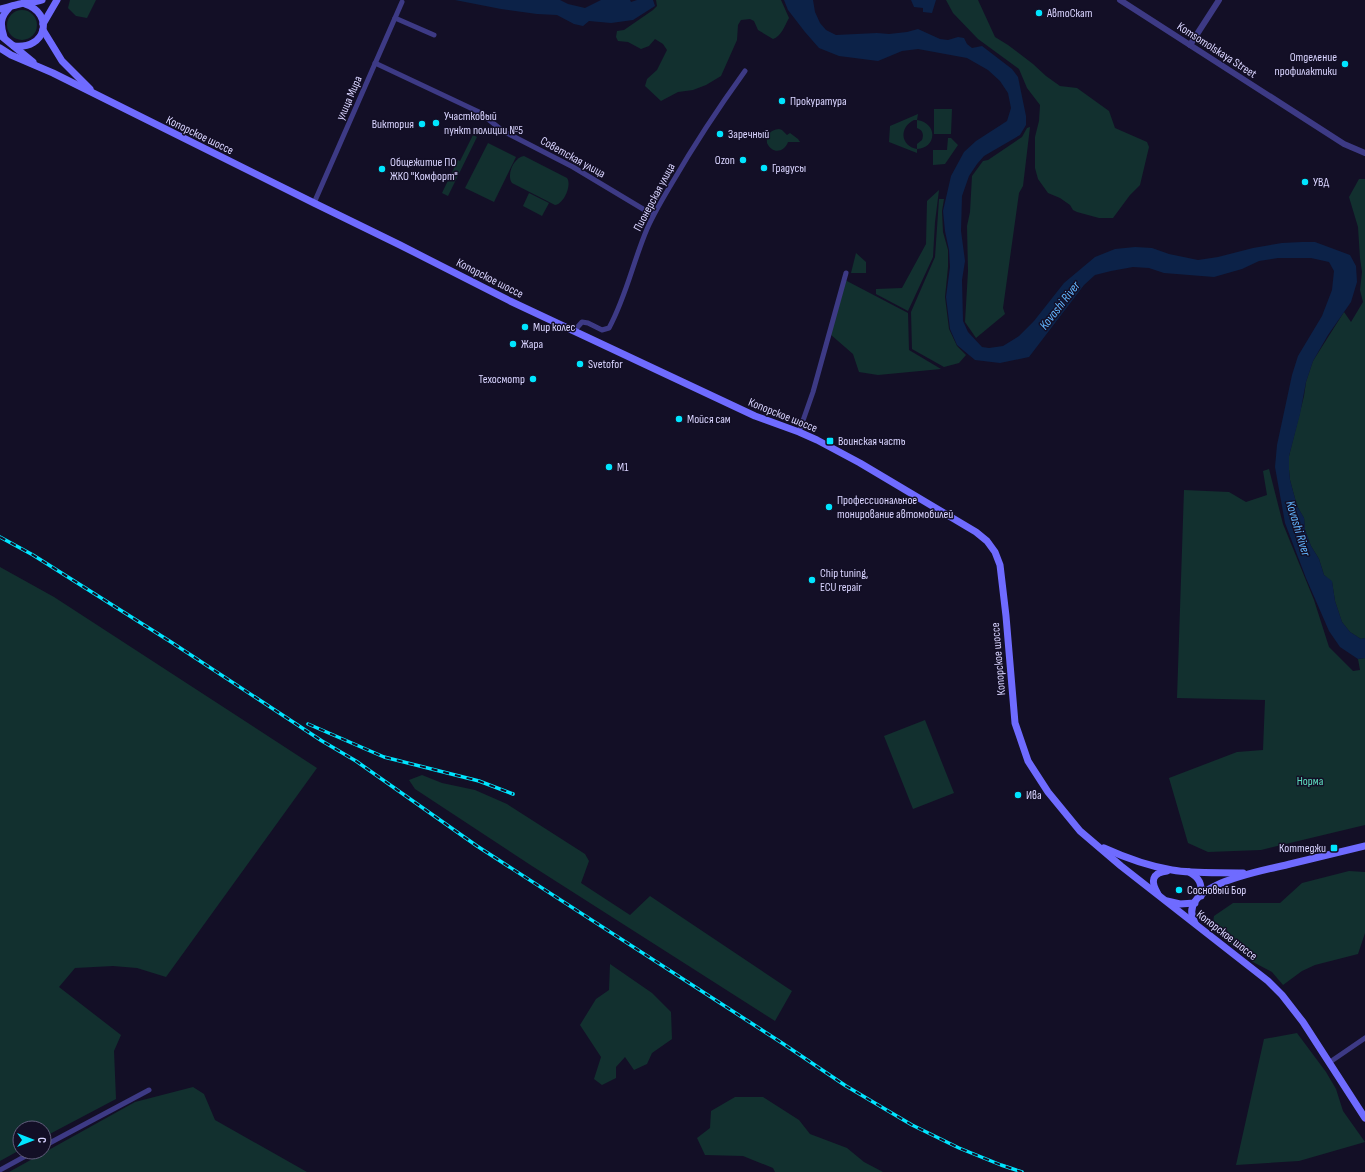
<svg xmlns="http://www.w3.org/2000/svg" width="1365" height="1172" viewBox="0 0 1365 1172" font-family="'Sofia Sans Condensed',sans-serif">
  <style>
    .green { fill: #12302f; fill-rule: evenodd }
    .water { fill: #0c2248 }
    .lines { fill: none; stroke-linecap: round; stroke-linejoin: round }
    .minor { stroke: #3d3a85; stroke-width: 5 }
    .tertiary { stroke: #3d3a85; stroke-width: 6 }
    .secondary { stroke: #6f6bff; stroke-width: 7 }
    .rail-casing { stroke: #00e5ff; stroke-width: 3.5 }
    .rail { stroke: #130f26; stroke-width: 2; stroke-dasharray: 6; stroke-linecap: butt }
    .poi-dot { fill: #00e5ff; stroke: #130f26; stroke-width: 1.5 }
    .labels { text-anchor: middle; stroke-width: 3; stroke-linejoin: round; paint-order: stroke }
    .poi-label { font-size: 12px; fill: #d9d4ff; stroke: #130f26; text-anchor: start }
    .street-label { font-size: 12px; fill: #d9d4ff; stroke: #130f26 }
    .park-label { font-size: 12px; fill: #5fe0c0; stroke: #130f26 }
    .water-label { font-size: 13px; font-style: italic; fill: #62b6ff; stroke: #130f26 }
  </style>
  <rect width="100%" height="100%" fill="#130f26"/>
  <g class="green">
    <polygon points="70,0 96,0 87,18 76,16 68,8"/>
    <path d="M656,0H781L789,18C785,25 781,37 773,39L758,30L754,21L750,19L741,20L738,25L737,40L721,76L706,85L693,90L678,92L661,101L645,86L647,79L657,70L667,50L663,44L655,39L649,46L641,49L628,42L618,41L616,37L617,31L624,30L653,10L657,6Z"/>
    <polygon points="946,0 978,0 995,37 1008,45 1033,64 1046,76 1060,86 1077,88 1109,111 1115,128 1147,142 1149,147 1140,185 1130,195 1113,218 1099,218 1077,212 1073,210 1070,205 1060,198 1048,193 1038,179 1035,168 1035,137 1039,121 1040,105 1027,88 1019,69 978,39 953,13"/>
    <circle cx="22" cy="25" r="15"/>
    <polygon points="934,109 952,109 951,134 934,134"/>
    <path d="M918,114L917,120C938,123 937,148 917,149V153L889,142L890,126ZM914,120H917V128C923,130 924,135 922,140L917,144V149C900,146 899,127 914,120Z"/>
    <polygon points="1030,127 1023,186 1019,193 1003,308 1005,314 976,338 965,322 968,271 967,226 970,212 972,176 983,161 988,160 1022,137 1027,128"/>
    <path d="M779,129L782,130L787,135L790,133L798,139L800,142H788C784,153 772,154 767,143C766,135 770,130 779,129Z"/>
    <polygon points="473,135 477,137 448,196 442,193 458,160 460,161"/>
    <polygon points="948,138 951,138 958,145 945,164 933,165 933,150 947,150"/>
    <polygon points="488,143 516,157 494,202 465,188"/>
    <path d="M524,156L567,178C572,185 564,204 555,205L512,183C506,175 514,157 524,156Z"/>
    <polygon points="1359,179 1365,179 1365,638 1361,639 1350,632 1342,622 1335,601 1332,582 1324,575 1319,559 1311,546 1305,530 1304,518 1297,506 1290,480 1289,470 1289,456 1304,396 1306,382 1313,361 1344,312 1351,322 1363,302 1360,290 1362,272 1360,258 1358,227 1349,197"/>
    <polygon points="939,190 935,222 933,257 908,311 876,294 876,289 902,288 926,244 927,201"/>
    <polygon points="529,193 549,203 542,216 523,206"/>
    <polygon points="939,199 944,199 942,211 943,232 948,250 948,267 945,297 949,329 957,346 966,355 959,363 944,367 912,349 911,312 935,257"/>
    <polygon points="856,253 866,262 866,273 851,273"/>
    <polygon points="845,280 908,313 909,350 941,369 878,375 859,372 853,354 830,334"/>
    <polygon points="1269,469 1283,524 1314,600 1329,647 1353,671 1360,670 1358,659 1365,658 1365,825 1261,850 1208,852 1188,843 1169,778 1237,752 1263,750 1265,700 1177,698 1184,490 1229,492 1246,502 1267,495 1263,471"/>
    <polygon points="0,567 54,597 317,768 166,977 137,968 113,966 75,968 59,987 121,1035 114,1051 116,1099 44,1137 44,1128 20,1128 20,1150 0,1161"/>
    <polygon points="925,720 954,793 913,809 884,736"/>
    <polygon points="422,775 442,783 475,790 507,804 585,854 589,861 581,883 630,915 650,896 792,991 775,1021 532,866 415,789 409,780"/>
    <polygon points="1349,871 1365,872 1365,933 1358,954 1315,965 1302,971 1283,985 1272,972 1253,962 1212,929 1214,916 1233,903 1280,903 1302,883"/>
    <polygon points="610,964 652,993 671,1012 672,1039 652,1053 647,1064 634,1070 625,1057 616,1067 616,1078 602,1085 594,1079 601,1057 580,1025 596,999 609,990"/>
    <polygon points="1297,1033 1326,1072 1336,1089 1343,1111 1365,1142 1299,1161 1236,1165 1264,1039"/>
    <polygon points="193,1087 204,1094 215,1120 307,1172 9,1172 135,1102"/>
    <polygon points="735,1097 763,1097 799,1120 810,1134 847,1148 864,1162 883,1172 775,1172 773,1168 743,1156 705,1155 697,1138 710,1128 711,1111"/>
  </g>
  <g class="water">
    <polygon points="455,0 560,0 568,4 585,8 601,0 630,0 631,2 637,0 653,0 655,6 633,20 611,23 589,21 583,26 574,24 557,15 537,14 501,9"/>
    <polygon points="784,0 813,0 815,12 820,23 826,30 836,35 877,33 889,34 907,32 918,29 940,39 948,40 958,37 964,38 967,44 972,48 982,46 1012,69 1018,77 1026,116 1026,125 1020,135 984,156 977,164 969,176 962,196 961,231 965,261 962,280 963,321 968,332 982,347 989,348 1003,346 1019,336 1034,321 1064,283 1095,257 1115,249 1135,247 1152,248 1169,254 1198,260 1218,257 1253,248 1282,243 1302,242 1315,242 1350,255 1356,266 1357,282 1351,302 1328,335 1313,361 1306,382 1300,414 1289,456 1289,470 1290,480 1297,506 1304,518 1305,530 1311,546 1319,559 1324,575 1332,581 1335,601 1342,622 1350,632 1361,639 1365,638 1365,658 1358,659 1340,647 1329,631 1306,578 1285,523 1275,467 1277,445 1292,375 1298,356 1322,316 1332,290 1334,271 1329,262 1311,258 1278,258 1259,261 1242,269 1214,277 1164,273 1149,268 1133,267 1111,271 1095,275 1084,285 1029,357 1000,363 975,360 957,345 950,329 946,297 950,267 949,250 945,231 943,211 951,176 964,152 976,141 1007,121 1011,108 1008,93 1000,81 988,70 967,58 918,49 902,51 878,61 839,56 819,48 805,32 788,10"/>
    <polygon points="911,0 936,0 932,13 923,12 923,8 914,7"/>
  </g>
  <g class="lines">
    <g class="minor">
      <polyline points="395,18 434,35"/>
      <polyline points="375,63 479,112 503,131 573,167 653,215"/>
      <polyline points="314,203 402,2"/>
      <path d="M574,331L582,322L588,323L602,330L609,328C626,297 633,262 647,229C654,213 663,198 672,183C694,145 719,107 745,71"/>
      <polyline points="799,432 813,392 846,273"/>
      <polyline points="1330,1062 1365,1038"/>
      <polyline points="44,1146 149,1090"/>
      <polyline points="0,1170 33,1152"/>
    </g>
    <g class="tertiary">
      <polyline points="1120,0 1344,144 1365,153"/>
      <polyline points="1190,45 1219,0"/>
    </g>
    <g class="secondary">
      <path d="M0,9C6,8 10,6 16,5C24,2 34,3 42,0"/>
      <polyline points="43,24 57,0"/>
      <polyline points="43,30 62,61 90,89"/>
      <polyline points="0,35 33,62"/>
      <path d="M4,37C0,25 0,17 9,8"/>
      <path d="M14,46C46,50 55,14 25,4"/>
      <polyline points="0,48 11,55 53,73 314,203 400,245 510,301 755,416 799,432 817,440 860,463 976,532 987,541 995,552 1000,565 1006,616 1015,723 1028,761 1048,792 1080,831 1121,866 1268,981 1282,995 1303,1022 1365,1118"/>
      <path d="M1104,848C1126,858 1148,866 1172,870C1195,874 1220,872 1243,873"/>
      <path d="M1189,872C1200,878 1202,884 1201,896"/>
      <path d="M1158,894C1150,881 1152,873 1167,871"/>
      <polyline points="1167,901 1180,904 1195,903"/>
      <path d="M1195,923C1173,884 1268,870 1290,864C1315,858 1340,852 1365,846"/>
    </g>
    <g class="rail-casing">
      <g id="rail">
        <polyline points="0,537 33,555 171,642 322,741 356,761 477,846 782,1043 846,1086 912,1125 959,1148 1001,1165 1022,1172"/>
        <polyline points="308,724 384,757 479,781 513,794"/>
      </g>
    </g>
    <use href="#rail" class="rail"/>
  </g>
  <g class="poi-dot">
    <circle cx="1039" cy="13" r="4"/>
    <circle cx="1345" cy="64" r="4"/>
    <circle cx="782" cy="101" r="4"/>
    <circle cx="436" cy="123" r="4"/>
    <circle cx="422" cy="124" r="4"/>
    <circle cx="720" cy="134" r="4"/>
    <circle cx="743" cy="160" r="4"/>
    <circle cx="764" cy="168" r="4"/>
    <circle cx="382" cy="169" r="4"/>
    <circle cx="1305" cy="182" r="4"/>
    <circle cx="525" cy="327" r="4"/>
    <circle cx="513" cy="344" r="4"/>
    <circle cx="580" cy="364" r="4"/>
    <circle cx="533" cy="379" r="4"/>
    <circle cx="679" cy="419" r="4"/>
    <rect x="826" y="437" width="8" height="8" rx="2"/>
    <circle cx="609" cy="467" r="4"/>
    <circle cx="829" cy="507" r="4"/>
    <circle cx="812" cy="580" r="4"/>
    <circle cx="1018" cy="795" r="4"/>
    <rect x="1330" y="844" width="8" height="8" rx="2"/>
    <circle cx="1179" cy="890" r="4"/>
  </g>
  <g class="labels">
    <g class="poi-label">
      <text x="1047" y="17">АвтоСкат</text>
      <text x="1337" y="61" text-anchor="end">Отделение<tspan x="1337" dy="14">профилактики</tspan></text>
      <text x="790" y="105">Прокуратура</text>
      <text x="444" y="120">Участковый<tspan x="444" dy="14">пункт полиции №5</tspan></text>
      <text x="414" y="128" text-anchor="end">Виктория</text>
      <text x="728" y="138">Заречный</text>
      <text x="735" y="164" text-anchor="end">Ozon</text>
      <text x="390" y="166">Общежитие ПО<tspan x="390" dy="14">ЖКО "Комфорт"</tspan></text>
      <text x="772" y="172">Градусы</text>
      <text x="1313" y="186">УВД</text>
      <text x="533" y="331">Мир колес</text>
      <text x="521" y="348">Жара</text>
      <text x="588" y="368">Svetofor</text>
      <text x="525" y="383" text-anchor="end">Техосмотр</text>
      <text x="687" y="423">Мойся сам</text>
      <text x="838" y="445">Воинская часть</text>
      <text x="617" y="471">М1</text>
      <text x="837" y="504">Профессиональное<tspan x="837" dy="14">тонирование автомобилей</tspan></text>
      <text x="820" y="577">Chip tuning,<tspan x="820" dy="14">ECU repair</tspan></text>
      <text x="1026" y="799">Ива</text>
      <text x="1326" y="852" text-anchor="end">Коттеджи</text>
      <text x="1187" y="894">Сосновый Бор</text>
    </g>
    <g class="street-label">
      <text transform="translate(1217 50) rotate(33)" y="4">Komsomolskaya Street</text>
      <text transform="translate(349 98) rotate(-66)" y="4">улица Мира</text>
      <text transform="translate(200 135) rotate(26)" y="4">Копорское шоссе</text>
      <text transform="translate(573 157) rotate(29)" y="4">Советская улица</text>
      <text transform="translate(654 197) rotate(-62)" y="4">Пионерская улица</text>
      <text transform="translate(490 278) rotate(27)" y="4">Копорское шоссе</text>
      <text transform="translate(783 415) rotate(22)" y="4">Копорское шоссе</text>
      <text transform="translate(998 659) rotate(-95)" y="4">Копорское шоссе</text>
      <text transform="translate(1227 935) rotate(38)" y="4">Копорское шоссе</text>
    </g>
    <g class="park-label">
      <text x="1310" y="785">Норма</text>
    </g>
    <g class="water-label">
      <text transform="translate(1059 305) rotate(-52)" y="5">Kovashi River</text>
      <text transform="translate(1299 528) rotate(73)" y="5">Kovashi River</text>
    </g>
  </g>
  <g transform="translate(32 1140) rotate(90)"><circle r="19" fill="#130f26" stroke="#625e7d"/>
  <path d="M0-3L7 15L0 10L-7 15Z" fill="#00e5ff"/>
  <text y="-6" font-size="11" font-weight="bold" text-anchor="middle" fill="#d9d4ff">С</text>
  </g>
</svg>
